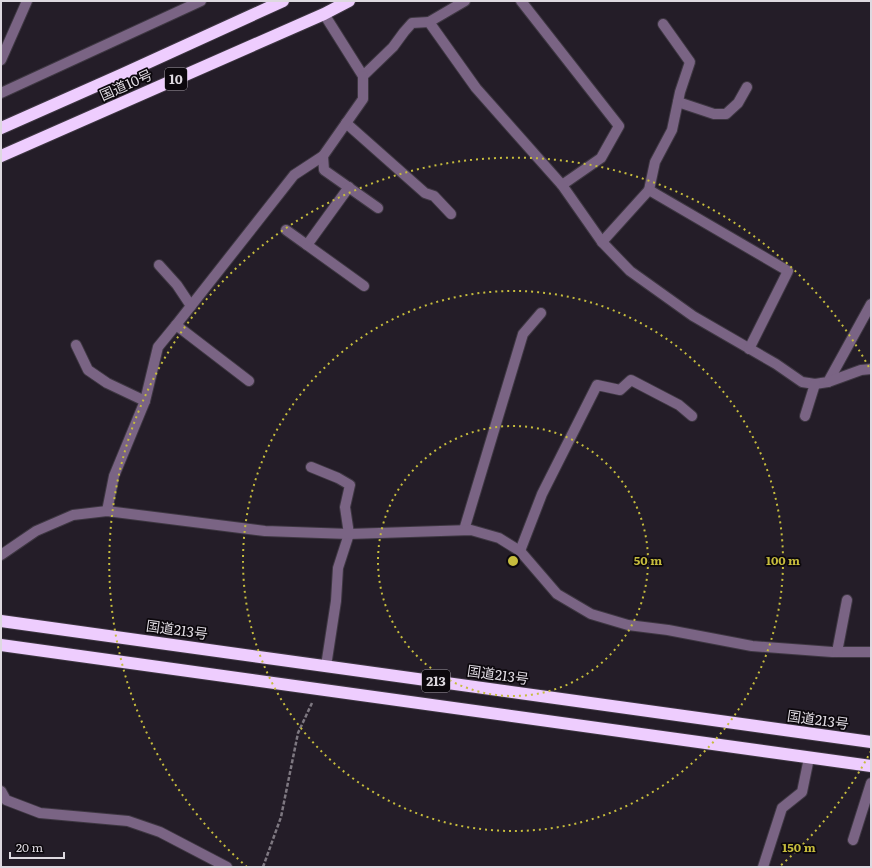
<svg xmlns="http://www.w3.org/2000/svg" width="872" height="868" viewBox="0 0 872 868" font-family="Literata,'Noto Sans JP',serif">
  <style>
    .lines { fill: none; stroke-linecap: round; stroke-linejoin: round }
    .minor-casing { stroke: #3e3742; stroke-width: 12 }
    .highway-casing { stroke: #3e3742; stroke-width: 14 }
    .path { stroke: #7e7881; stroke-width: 2.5; stroke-dasharray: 4 2; stroke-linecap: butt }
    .minor { stroke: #7a6484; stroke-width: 10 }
    .highway { stroke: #eecdfe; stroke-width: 12 }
    .ring { fill: none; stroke: #c6bc3d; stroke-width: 2; stroke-dasharray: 2 4 }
    .labels { text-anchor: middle; stroke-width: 3.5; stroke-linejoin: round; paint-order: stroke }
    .shield { fill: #0c080d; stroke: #9f9aa1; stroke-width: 1 }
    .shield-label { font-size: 13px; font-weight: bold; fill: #ded9e0 }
    .street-label { font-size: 14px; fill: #ded9e0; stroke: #0c080d }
    .centre { fill: #c6bc3d; stroke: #0c080d; stroke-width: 2 }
    .ring-label { font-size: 12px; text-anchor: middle; font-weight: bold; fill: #c6bc3d; stroke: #0c080d; stroke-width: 3.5; stroke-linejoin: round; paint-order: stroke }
  </style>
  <rect width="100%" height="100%" fill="#241d28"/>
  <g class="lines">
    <g class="minor-casing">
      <g id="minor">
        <polyline points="521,1 619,126 601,158 562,185"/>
        <polyline points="324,14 363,76 393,47 404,32 412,23 429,22 476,88 562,185 602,242 630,271 693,316 776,364 802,382 815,384 828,382 871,304"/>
        <polyline points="429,22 465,1"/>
        <polyline points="1,60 27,1"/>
        <polyline points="1,93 201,1"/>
        <polyline points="678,102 714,114 726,114 738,103 747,87"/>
        <polyline points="346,123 425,193 434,196 451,214"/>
        <polyline points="323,156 324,170 378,208"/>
        <polyline points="349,187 307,245 364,286"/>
        <polyline points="649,190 655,162 672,130 680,92 690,62 663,24"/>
        <polyline points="286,230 307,245"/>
        <polyline points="602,242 649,190 788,271 749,349"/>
        <polyline points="159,265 177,285 191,306"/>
        <polyline points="76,345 88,370 107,383 145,401"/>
        <polyline points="249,381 176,325 294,175 323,156 363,99 363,76"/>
        <polyline points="828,382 861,370 871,369"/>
        <polyline points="805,416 815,384"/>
        <polyline points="311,467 338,478 350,485 345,507 349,534 338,568 336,601 326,666"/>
        <polyline points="107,511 114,476 145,401 158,347 176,325"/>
        <polyline points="464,530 523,334 541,313"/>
        <polyline points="520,551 542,494 597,385 620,390 631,380 679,405 692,416"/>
        <polyline points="1,555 36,531 73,515 107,511 265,531 349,534 471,530 499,538 520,551 557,594 591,614 628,625 668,630 752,646 832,652 871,652"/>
        <polyline points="837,652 847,600"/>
        <polyline points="1,791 6,800 40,813 128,821 160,832 227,867"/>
        <polyline points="853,840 871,783"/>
        <polyline points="763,867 782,808 802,792 809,758"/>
      </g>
    </g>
    <g class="highway-casing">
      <g id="highway">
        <polyline points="1,128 123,74 283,1"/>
        <polyline points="1,156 324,14 349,1"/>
        <polyline points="1,621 871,742"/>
        <polyline points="1,645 871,766"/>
      </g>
    </g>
    <polyline class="path" points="263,867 281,817 298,733 312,703"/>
    <use href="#minor" class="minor"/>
    <use href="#highway" class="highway"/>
  </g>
  <g class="ring">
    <circle cx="513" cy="561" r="135"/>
    <circle cx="513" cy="561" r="270"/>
    <path d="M871 751A405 405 0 0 1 779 867M247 867A405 405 0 1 1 871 371"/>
  </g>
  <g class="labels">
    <g class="shield">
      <rect x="165" y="68" width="22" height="22" rx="3"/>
      <rect x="422" y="670" width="28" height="22" rx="3"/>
    </g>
    <g class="shield-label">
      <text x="176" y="84">10</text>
      <text x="436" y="686">213</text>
    </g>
    <g class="street-label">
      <text transform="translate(126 85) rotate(-24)" y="5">国道10号</text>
      <text transform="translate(177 630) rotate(8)" y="5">国道213号</text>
      <text transform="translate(498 675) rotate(8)" y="5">国道213号</text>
      <text transform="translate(818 720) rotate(8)" y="5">国道213号</text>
    </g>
  </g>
  <circle cx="513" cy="561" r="6" class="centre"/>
  <g class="ring-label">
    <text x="648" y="565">50 m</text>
    <text x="783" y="565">100 m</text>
    <text x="799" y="852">150 m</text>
  </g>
  <rect width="872" height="868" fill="none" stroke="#ded9e0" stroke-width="4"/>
  <path d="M10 852v6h54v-6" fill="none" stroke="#ded9e0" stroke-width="2"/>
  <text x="16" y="852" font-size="12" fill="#ded9e0" stroke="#0c080d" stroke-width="3" paint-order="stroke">20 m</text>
</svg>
